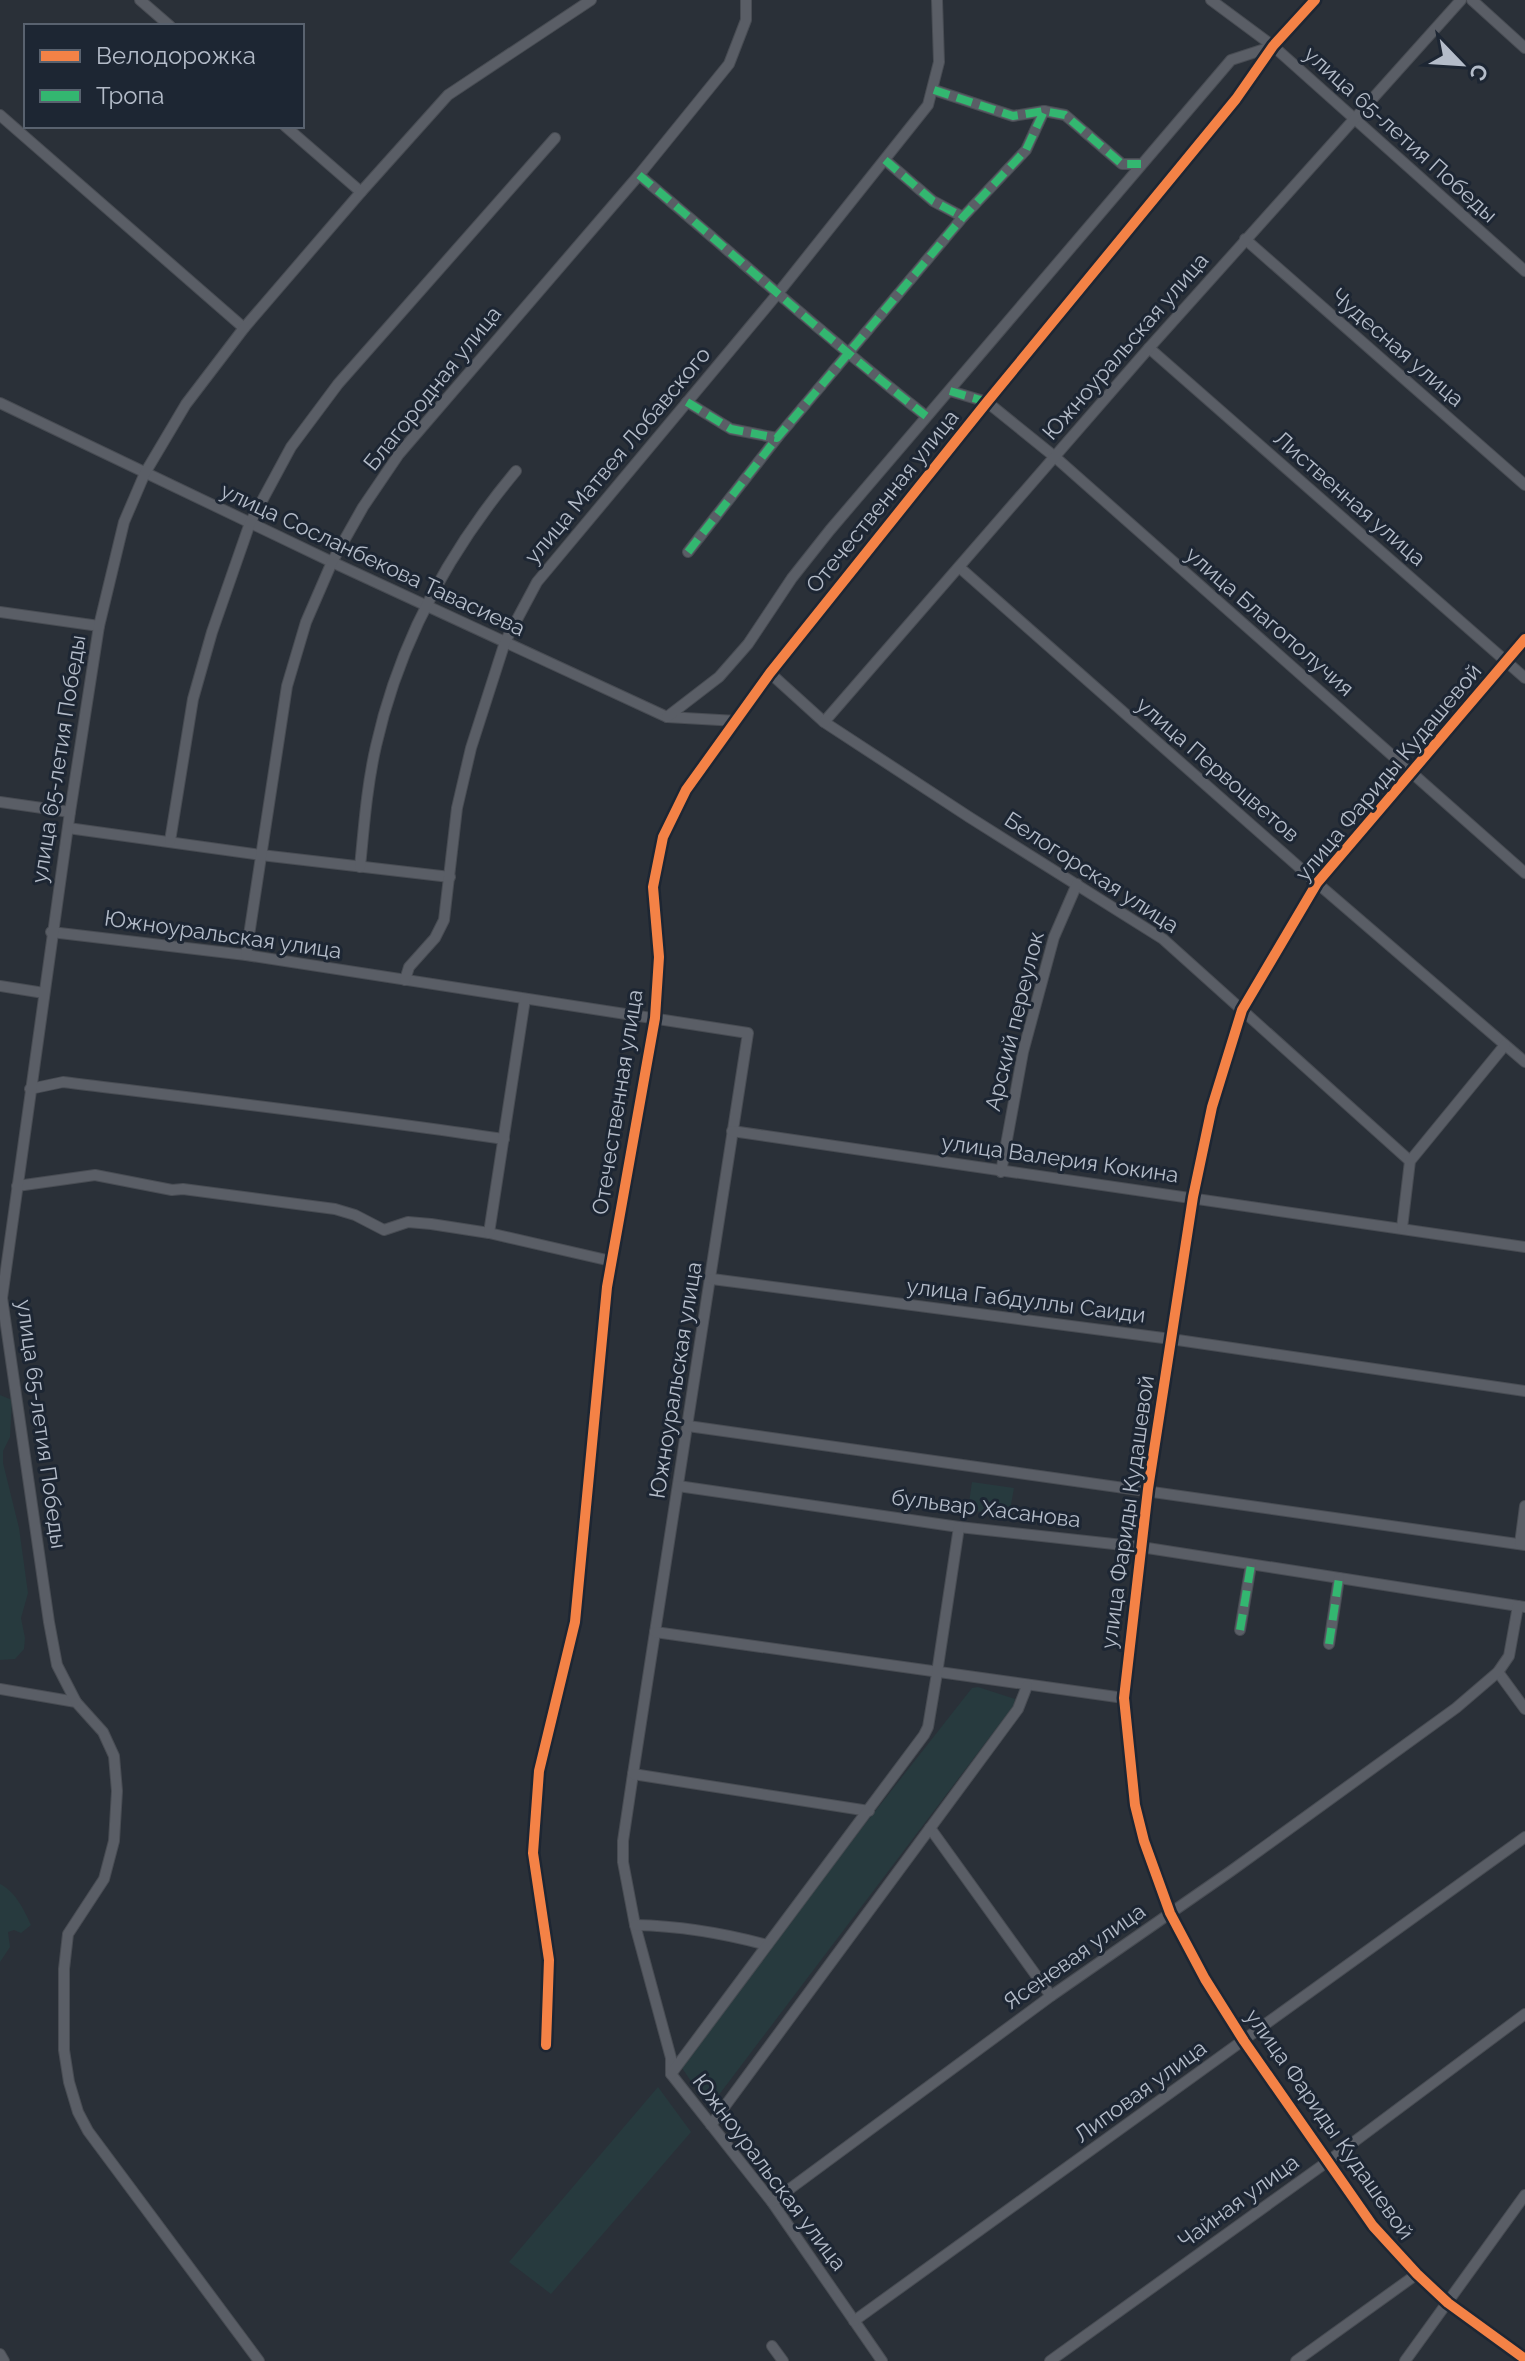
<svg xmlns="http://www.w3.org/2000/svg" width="1525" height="2361" viewBox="0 0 1525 2361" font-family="Raleway,sans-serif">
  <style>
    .green { fill: #273a3e }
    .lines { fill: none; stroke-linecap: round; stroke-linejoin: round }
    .street-casing { stroke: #484c53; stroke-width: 12 }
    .street { stroke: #5a5e66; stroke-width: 10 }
    .quiet { stroke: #33b770; stroke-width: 8; stroke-dasharray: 16 8; stroke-linecap: butt }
    .cycleway-casing { stroke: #1d2633; stroke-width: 15 }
    .cycleway { stroke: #f48246; stroke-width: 10 }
    .labels { text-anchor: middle; stroke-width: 6; stroke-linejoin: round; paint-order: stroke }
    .street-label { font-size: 22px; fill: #b4bcc9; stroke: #1d2633 }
  </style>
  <rect width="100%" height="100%" fill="#2a3038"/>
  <g class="green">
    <polygon points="0,1395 12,1400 10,1437 3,1451 3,1463 19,1528 28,1593 21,1618 25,1638 24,1649 15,1659 0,1660"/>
    <polygon points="972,1482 1014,1488 1009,1516 968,1510"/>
    <polygon points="978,1687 1015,1699 1014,1705 709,2108 678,2062 972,1688"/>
    <path d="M0,1884C16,1892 24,1910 31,1925L21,1933L14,1930L8,1932L10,1947L0,1962Z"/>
    <polygon points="658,2087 691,2132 551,2294 509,2262"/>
  </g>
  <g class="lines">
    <g class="street-casing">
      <g id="street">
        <polyline points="140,0 170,26"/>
        <polyline points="1211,0 1273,46 1525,271"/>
        <polyline points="1472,0 1525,48"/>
        <polyline points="934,90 1013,116 1044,111"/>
        <polyline points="0,115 244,328"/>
        <polyline points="285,126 361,192"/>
        <polyline points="885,160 933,201 963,217"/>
        <path d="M639,175C735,255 827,339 926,416"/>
        <polyline points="1245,239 1525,485"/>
        <polyline points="1149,348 1525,678"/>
        <polyline points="950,391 987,402 1055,457 1525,873"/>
        <polyline points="687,402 731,429 777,438 963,217 1026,150 1044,111 1065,115 1122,164 1141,164"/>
        <polyline points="0,403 332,562 667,717 737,721"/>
        <polyline points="688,552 777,438"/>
        <polyline points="959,567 1317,883 1525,1062"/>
        <polyline points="0,612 99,626"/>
        <polyline points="1525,639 1317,883 1242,1010 1212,1107 1193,1197 1148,1489 1124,1698 1135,1805 1144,1841 1170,1913 1205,1979 1244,2041 1373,2226 1417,2274 1448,2303 1525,2359"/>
        <polyline points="770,673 824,722 969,817 1163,939 1410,1161"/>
        <polyline points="667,717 719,677 748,644 792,578 830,530 1231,60 1271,47"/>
        <polyline points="824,722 1149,348 1461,0"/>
        <polyline points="0,802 70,812"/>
        <polyline points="68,828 261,855 450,877"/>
        <polyline points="170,841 193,699 212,632 250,523 291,447 338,384 555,138"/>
        <path d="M360,867C364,826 367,785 376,746C399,643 449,551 516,471"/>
        <polyline points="51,932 246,955 748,1033 633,1774 623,1841 623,1862 635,1925 671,2058 671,2074 772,2202 882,2361"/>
        <polyline points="246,955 287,686 306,622 332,562 363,507 399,454 639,175 729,64 746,20 746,0"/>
        <polyline points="405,980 409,967 435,938 444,920 457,808 471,748 505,642 537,582 779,292 928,105 939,62 937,0"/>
        <polyline points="0,986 44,993"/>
        <path d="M30,1089L63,1082C210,1100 357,1117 504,1139"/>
        <polyline points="732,1131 1525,1247"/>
        <polyline points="1001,1172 1023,1052 1054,937 1077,884"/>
        <polyline points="17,1186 95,1175 172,1190 183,1189 335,1209 355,1215 384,1230 408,1222 431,1224 489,1233 611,1261"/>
        <polyline points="1402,1228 1410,1161 1505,1045"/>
        <polyline points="489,1233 525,999"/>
        <polyline points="712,1279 1171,1339 1525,1391"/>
        <polyline points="688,1426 1525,1545"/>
        <polyline points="678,1486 959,1527 1141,1547 1525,1607"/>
        <polyline points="1520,1544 1525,1506"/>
        <polyline points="1240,1630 1251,1565"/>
        <polyline points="655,1632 1124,1698"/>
        <polyline points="1329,1644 1339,1578"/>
        <polyline points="1498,1672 1525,1709"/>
        <polyline points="0,1689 76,1702 103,1732 114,1756 117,1791 114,1841 104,1879 68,1934 64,1969 64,2050 69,2082 78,2112 88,2131 259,2361"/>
        <polyline points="76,1702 57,1665 49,1622 2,1298 70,812 99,626 124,522 145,473 186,404 244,328 361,192 448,95 591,0"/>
        <polyline points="633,1774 869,1811"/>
        <polyline points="930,1828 1051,1996"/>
        <path d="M635,1925C681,1926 723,1933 767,1945"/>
        <polyline points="546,2045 549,1960 533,1853 539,1771 575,1622 607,1287 655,1018 659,957 653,887 663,837 686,790 770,673 987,402 1236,99 1273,46 1315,0"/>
        <polyline points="671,2074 924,1735 928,1727 937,1673 959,1527"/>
        <polyline points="711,2125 1018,1709 1027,1686"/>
        <polyline points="772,2202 1051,1996 1231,1871 1456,1708 1498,1672 1509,1656 1518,1606"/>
        <polyline points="854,2321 1525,1837"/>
        <polyline points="772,2346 783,2361"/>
        <polyline points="0,2354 4,2361"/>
        <polyline points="1050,2361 1327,2162 1525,2014"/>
        <polyline points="1296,2361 1417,2274"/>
        <polyline points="1405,2361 1525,2195"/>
      </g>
    </g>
    <use href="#street" class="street"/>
    <g class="quiet">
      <polyline points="934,90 1013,116 1044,111"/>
      <polyline points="885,160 933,201 963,217"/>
      <path d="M639,175C735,255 827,339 926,416"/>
      <polyline points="950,391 987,402"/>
      <polyline points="687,402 731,429 777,438 963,217 1026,150 1044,111 1065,115 1122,164 1141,164"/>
      <polyline points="688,552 777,438"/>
      <polyline points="1240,1630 1251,1565"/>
      <polyline points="1329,1644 1339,1578"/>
    </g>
    <g class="cycleway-casing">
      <g id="cycleway">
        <polyline points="1525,639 1317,883 1242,1010 1212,1107 1193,1197 1148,1489 1124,1698 1135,1805 1144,1841 1170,1913 1205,1979 1244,2041 1373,2226 1417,2274 1448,2303 1525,2359"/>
        <polyline points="546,2045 549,1960 533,1853 539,1771 575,1622 607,1287 655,1018 659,957 653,887 663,837 686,790 770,673 987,402 1236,99 1273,46 1315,0"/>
      </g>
    </g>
    <use href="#cycleway" class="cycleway"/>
  </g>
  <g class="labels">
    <g class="street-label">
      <text transform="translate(1401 134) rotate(42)" y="8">улица 65-летия Победы</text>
      <text transform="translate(1125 346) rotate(-49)" y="8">Южноуральская улица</text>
      <text transform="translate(1398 347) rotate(41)" y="8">Чудесная улица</text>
      <text transform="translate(432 388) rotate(-51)" y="8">Благородная улица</text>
      <text transform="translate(617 455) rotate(-50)" y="8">улица Матвея Лобавского</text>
      <text transform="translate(1350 498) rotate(41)" y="8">Лиственная улица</text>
      <text transform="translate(882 501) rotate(-51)" y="8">Отечественная улица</text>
      <text transform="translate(373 559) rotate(25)" y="8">улица Сосланбекова Тавасиева</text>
      <text transform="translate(1270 621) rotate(41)" y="8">улица Благополучия</text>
      <text transform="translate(58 759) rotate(-81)" y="8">улица 65-летия Победы</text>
      <text transform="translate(1218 769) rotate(41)" y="8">улица Первоцветов</text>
      <text transform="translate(1388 772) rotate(-50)" y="8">улица Фариды Кудашевой</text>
      <text transform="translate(1092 872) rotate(33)" y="8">Белогорская улица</text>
      <text transform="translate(223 934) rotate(8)" y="8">Южноуральская улица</text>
      <text transform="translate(1014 1021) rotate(-76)" y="8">Арский переулок</text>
      <text transform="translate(617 1102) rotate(-81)" y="8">Отечественная улица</text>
      <text transform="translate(1060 1158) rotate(8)" y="8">улица Валерия Кокина</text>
      <text transform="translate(1026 1300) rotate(7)" y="8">улица Габдуллы Саиди</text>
      <text transform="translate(675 1380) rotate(-81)" y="8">Южноуральская улица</text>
      <text transform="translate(42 1424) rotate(82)" y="8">улица 65-летия Победы</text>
      <text transform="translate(986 1508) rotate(7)" y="8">бульвар Хасанова</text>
      <text transform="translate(1127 1512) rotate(-82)" y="8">улица Фариды Кудашевой</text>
      <text transform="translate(1074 1956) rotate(-35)" y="8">Ясеневая улица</text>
      <text transform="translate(1140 2091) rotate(-36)" y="8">Липовая улица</text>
      <text transform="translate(1330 2124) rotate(55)" y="8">улица Фариды Кудашевой</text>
      <text transform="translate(770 2172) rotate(53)" y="8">Южноуральская улица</text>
      <text transform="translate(1238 2201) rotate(-36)" y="8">Чайная улица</text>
    </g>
  </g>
  <rect x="24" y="24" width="280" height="104" fill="#1d2633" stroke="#59626f" stroke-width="2"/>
  <rect x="40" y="50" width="40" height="12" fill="#f48246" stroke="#59626f" stroke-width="2"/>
  <text x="96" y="64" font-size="24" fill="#b4bcc9">Велодорожка</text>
  <rect x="40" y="90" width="40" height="12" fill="#33b770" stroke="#59626f" stroke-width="2"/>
  <text x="96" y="104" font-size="24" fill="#b4bcc9">Тропа</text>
  <g transform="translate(1461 64) rotate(115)" stroke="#1d2633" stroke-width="6" paint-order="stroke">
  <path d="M0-6L14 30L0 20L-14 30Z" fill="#b4bcc9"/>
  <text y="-12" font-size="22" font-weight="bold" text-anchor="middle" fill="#b4bcc9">С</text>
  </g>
</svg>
